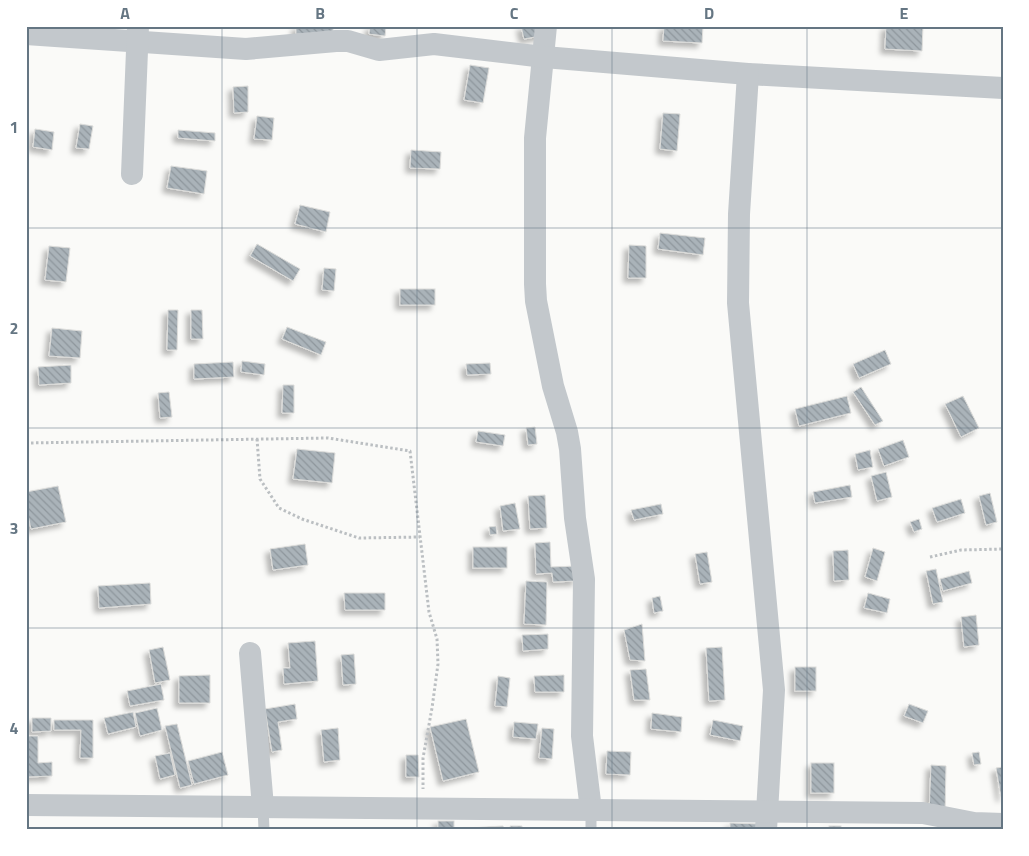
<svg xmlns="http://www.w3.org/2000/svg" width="1029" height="856" viewBox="0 0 1029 856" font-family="'Titillium Web',sans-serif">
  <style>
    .building { fill: url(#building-back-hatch); stroke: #dcdcda; filter: url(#shadow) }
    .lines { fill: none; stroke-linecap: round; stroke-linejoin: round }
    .path { stroke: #bbbfc2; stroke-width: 3; stroke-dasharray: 2.5 2.5; stroke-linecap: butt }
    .lane { stroke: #c3c8cc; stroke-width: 11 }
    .street { stroke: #c3c8cc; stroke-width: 22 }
    .grid { fill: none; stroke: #657683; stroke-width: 1; stroke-opacity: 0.55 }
    .neatline { fill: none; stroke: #657683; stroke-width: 2 }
    .grid-label { font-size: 16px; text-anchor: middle; font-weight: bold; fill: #657683 }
  </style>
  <defs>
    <pattern id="building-back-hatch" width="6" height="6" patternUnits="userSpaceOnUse" patternTransform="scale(1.25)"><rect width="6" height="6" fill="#aab3b9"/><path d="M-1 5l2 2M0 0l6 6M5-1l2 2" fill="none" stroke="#8e969c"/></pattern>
    <filter id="shadow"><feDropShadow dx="-4.5" dy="4.5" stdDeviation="2.5" flood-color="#0004"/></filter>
  </defs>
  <rect width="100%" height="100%" fill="#fafaf8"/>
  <g class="building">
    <polygon points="296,26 333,26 333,35 296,34"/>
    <polygon points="370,26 386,26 385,36 369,34"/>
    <polygon points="521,26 544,26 546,35 524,39"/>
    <polygon points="664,26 703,26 702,43 663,41"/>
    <polygon points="886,26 923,26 922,51 885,49"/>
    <polygon points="470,65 489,68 483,103 464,100"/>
    <polygon points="248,86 248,112 234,113 233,87"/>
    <polygon points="663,113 680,114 677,151 660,149"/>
    <polygon points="257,116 274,118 272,140 254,139"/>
    <polygon points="80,124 93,126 89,149 76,148"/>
    <polygon points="35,129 54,132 52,150 33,147"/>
    <polygon points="178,130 215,133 215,141 178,138"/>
    <polygon points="411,150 441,152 440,169 410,168"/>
    <polygon points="171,166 207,171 204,194 167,188"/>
    <polygon points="300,205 330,212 326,232 295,224"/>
    <polygon points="660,233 705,238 703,255 658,249"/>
    <polygon points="257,244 300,269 293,281 250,256"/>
    <polygon points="629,245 646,246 646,278 628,278"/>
    <polygon points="49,246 70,248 66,282 45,280"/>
    <polygon points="324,268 336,269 334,291 322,290"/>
    <rect x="400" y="289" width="35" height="16"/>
    <polygon points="168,310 178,310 177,350 167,350"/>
    <polygon points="191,310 202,310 203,339 191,339"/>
    <polygon points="287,327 326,342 321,355 282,339"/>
    <polygon points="52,328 82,331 80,358 49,356"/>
    <polygon points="885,350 891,364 859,378 853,364"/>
    <polygon points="242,361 265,364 264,375 241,372"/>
    <polygon points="233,362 234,377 194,379 194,364"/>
    <polygon points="490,363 491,374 467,375 466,364"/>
    <polygon points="71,365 71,383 39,385 38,367"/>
    <polygon points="283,385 294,385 294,413 282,413"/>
    <polygon points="861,387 883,421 875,425 853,392"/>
    <polygon points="169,392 172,417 160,418 158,393"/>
    <polygon points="847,396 851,413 799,426 795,409"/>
    <polygon points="963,396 979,428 961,437 945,404"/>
    <polygon points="535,427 537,444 528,445 526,428"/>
    <polygon points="478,431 505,435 503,446 476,442"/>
    <polygon points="903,440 909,457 884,466 878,449"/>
    <polygon points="297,449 335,453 332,483 293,479"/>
    <polygon points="870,450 873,467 858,470 855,454"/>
    <polygon points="886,472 892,497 877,501 871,476"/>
    <polygon points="850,485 852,497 815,503 813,492"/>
    <polygon points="58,486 66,522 31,529 26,506 26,492"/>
    <polygon points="990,493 997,522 986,525 979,496"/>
    <polygon points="545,495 547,528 530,529 528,496"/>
    <polygon points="961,499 965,513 937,522 932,508"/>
    <polygon points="515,503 520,529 503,531 500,506"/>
    <polygon points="661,504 663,514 634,520 631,510"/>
    <polygon points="919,519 922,529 914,532 910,522"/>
    <polygon points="496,526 497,534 490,535 489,527"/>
    <polygon points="550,542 551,567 576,566 577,581 553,582 552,573 536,574 535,543"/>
    <polygon points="305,544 308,565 273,570 270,549"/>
    <rect x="473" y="547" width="34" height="21"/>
    <polygon points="873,548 885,552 877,581 865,577"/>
    <polygon points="848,550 849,580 834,581 833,551"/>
    <polygon points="707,552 712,582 700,584 695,554"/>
    <polygon points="936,569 943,602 933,604 926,571"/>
    <polygon points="969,571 972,583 943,591 940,579"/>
    <polygon points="526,581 547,582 546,625 524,624"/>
    <polygon points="150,583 151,604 99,608 98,586"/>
    <polygon points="344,593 385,593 385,610 345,610"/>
    <polygon points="868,593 890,599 887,613 864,608"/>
    <polygon points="660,596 663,611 654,613 652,598"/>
    <polygon points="976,615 979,645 964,647 961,617"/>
    <polygon points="642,624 645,661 630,660 624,630"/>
    <polygon points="548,634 548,649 523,651 522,635"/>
    <polygon points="315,641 318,681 284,684 283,668 290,668 288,643"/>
    <polygon points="163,647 170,680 155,683 149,650"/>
    <polygon points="722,647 725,700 709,701 706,648"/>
    <polygon points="354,654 356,684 343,685 341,655"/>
    <rect x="795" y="667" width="21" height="24"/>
    <polygon points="646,669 650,700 634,700 630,670"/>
    <polygon points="210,675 210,703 179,703 179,676"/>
    <polygon points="564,675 564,692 535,692 534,676"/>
    <polygon points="498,676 510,678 507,707 495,706"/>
    <polygon points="161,684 164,700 130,706 127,691"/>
    <polygon points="295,704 297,719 278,722 282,750 272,752 265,709"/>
    <polygon points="909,704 928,711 923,723 904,716"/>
    <polygon points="157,708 162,730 140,736 135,713"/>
    <polygon points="133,712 136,727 108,734 104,718"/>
    <polygon points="652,713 682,717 681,732 651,729"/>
    <polygon points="32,718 51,718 51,731 32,732"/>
    <polygon points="466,719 479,772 443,781 430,727"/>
    <polygon points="54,720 93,720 93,758 80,758 81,730 54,730"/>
    <polygon points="713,720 743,726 740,741 710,735"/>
    <polygon points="514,722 538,724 536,739 513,737"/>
    <polygon points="177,724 192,785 180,788 165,726"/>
    <polygon points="338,728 340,760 324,762 321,730"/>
    <polygon points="542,728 554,729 552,759 539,758"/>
    <polygon points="26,736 38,736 38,763 52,762 52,776 26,777"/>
    <polygon points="607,751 631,752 630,775 606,774"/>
    <polygon points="222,752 228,775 194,784 188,761"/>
    <polygon points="979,752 981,764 974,765 972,753"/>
    <polygon points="170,753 175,775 160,779 155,756"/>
    <polygon points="406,755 418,755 419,777 406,777"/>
    <rect x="811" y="763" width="23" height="30"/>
    <polygon points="931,765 946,766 945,814 929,814"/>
    <polygon points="1003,767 1003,797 1001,797 996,768"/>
    <rect x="438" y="821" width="16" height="9"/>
    <polygon points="730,823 760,824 760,830 730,830"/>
    <polygon points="503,826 504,830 469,830 469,828"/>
    <polygon points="510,826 522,826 522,830 511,830"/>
    <rect x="829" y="826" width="12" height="4"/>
  </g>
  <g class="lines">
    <g class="path">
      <polyline points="257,439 260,479 279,508 302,519 359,538 420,537"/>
      <polyline points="26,443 328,438 410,451 429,612 437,639 438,664 432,708 423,758 423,789"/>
      <polyline points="930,557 961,550 1003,549"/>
    </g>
    <g class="lane">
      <polyline points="263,807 264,830"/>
      <polyline points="591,810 591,830"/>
    </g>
    <g class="street">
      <polyline points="546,26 535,138 535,284 536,301 553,386 567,432 570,449 575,518 584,579 582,736 591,810"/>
      <polyline points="26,34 246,49 336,41 348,41 379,50 434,44 544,57 748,74 1003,88"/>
      <polyline points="748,74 739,214 738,303 774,690 766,830"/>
      <polyline points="132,174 138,26"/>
      <polyline points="250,653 263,807"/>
      <polyline points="26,805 923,813 974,823 1003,824"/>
    </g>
  </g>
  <path class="grid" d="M222,26V830M417,26V830M612,26V830M807,26V830M26,228H1003M26,428H1003M26,628H1003"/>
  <rect width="1029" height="856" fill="none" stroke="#ffffff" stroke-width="55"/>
  <rect x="28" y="28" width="974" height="800" class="neatline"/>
  <g class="grid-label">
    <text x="125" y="19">A</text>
    <text x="320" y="19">B</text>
    <text x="514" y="19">C</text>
    <text x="709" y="19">D</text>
    <text x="904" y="19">E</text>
    <text x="14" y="133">1</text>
    <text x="14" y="334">2</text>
    <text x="14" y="534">3</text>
    <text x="14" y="734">4</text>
  </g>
</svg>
